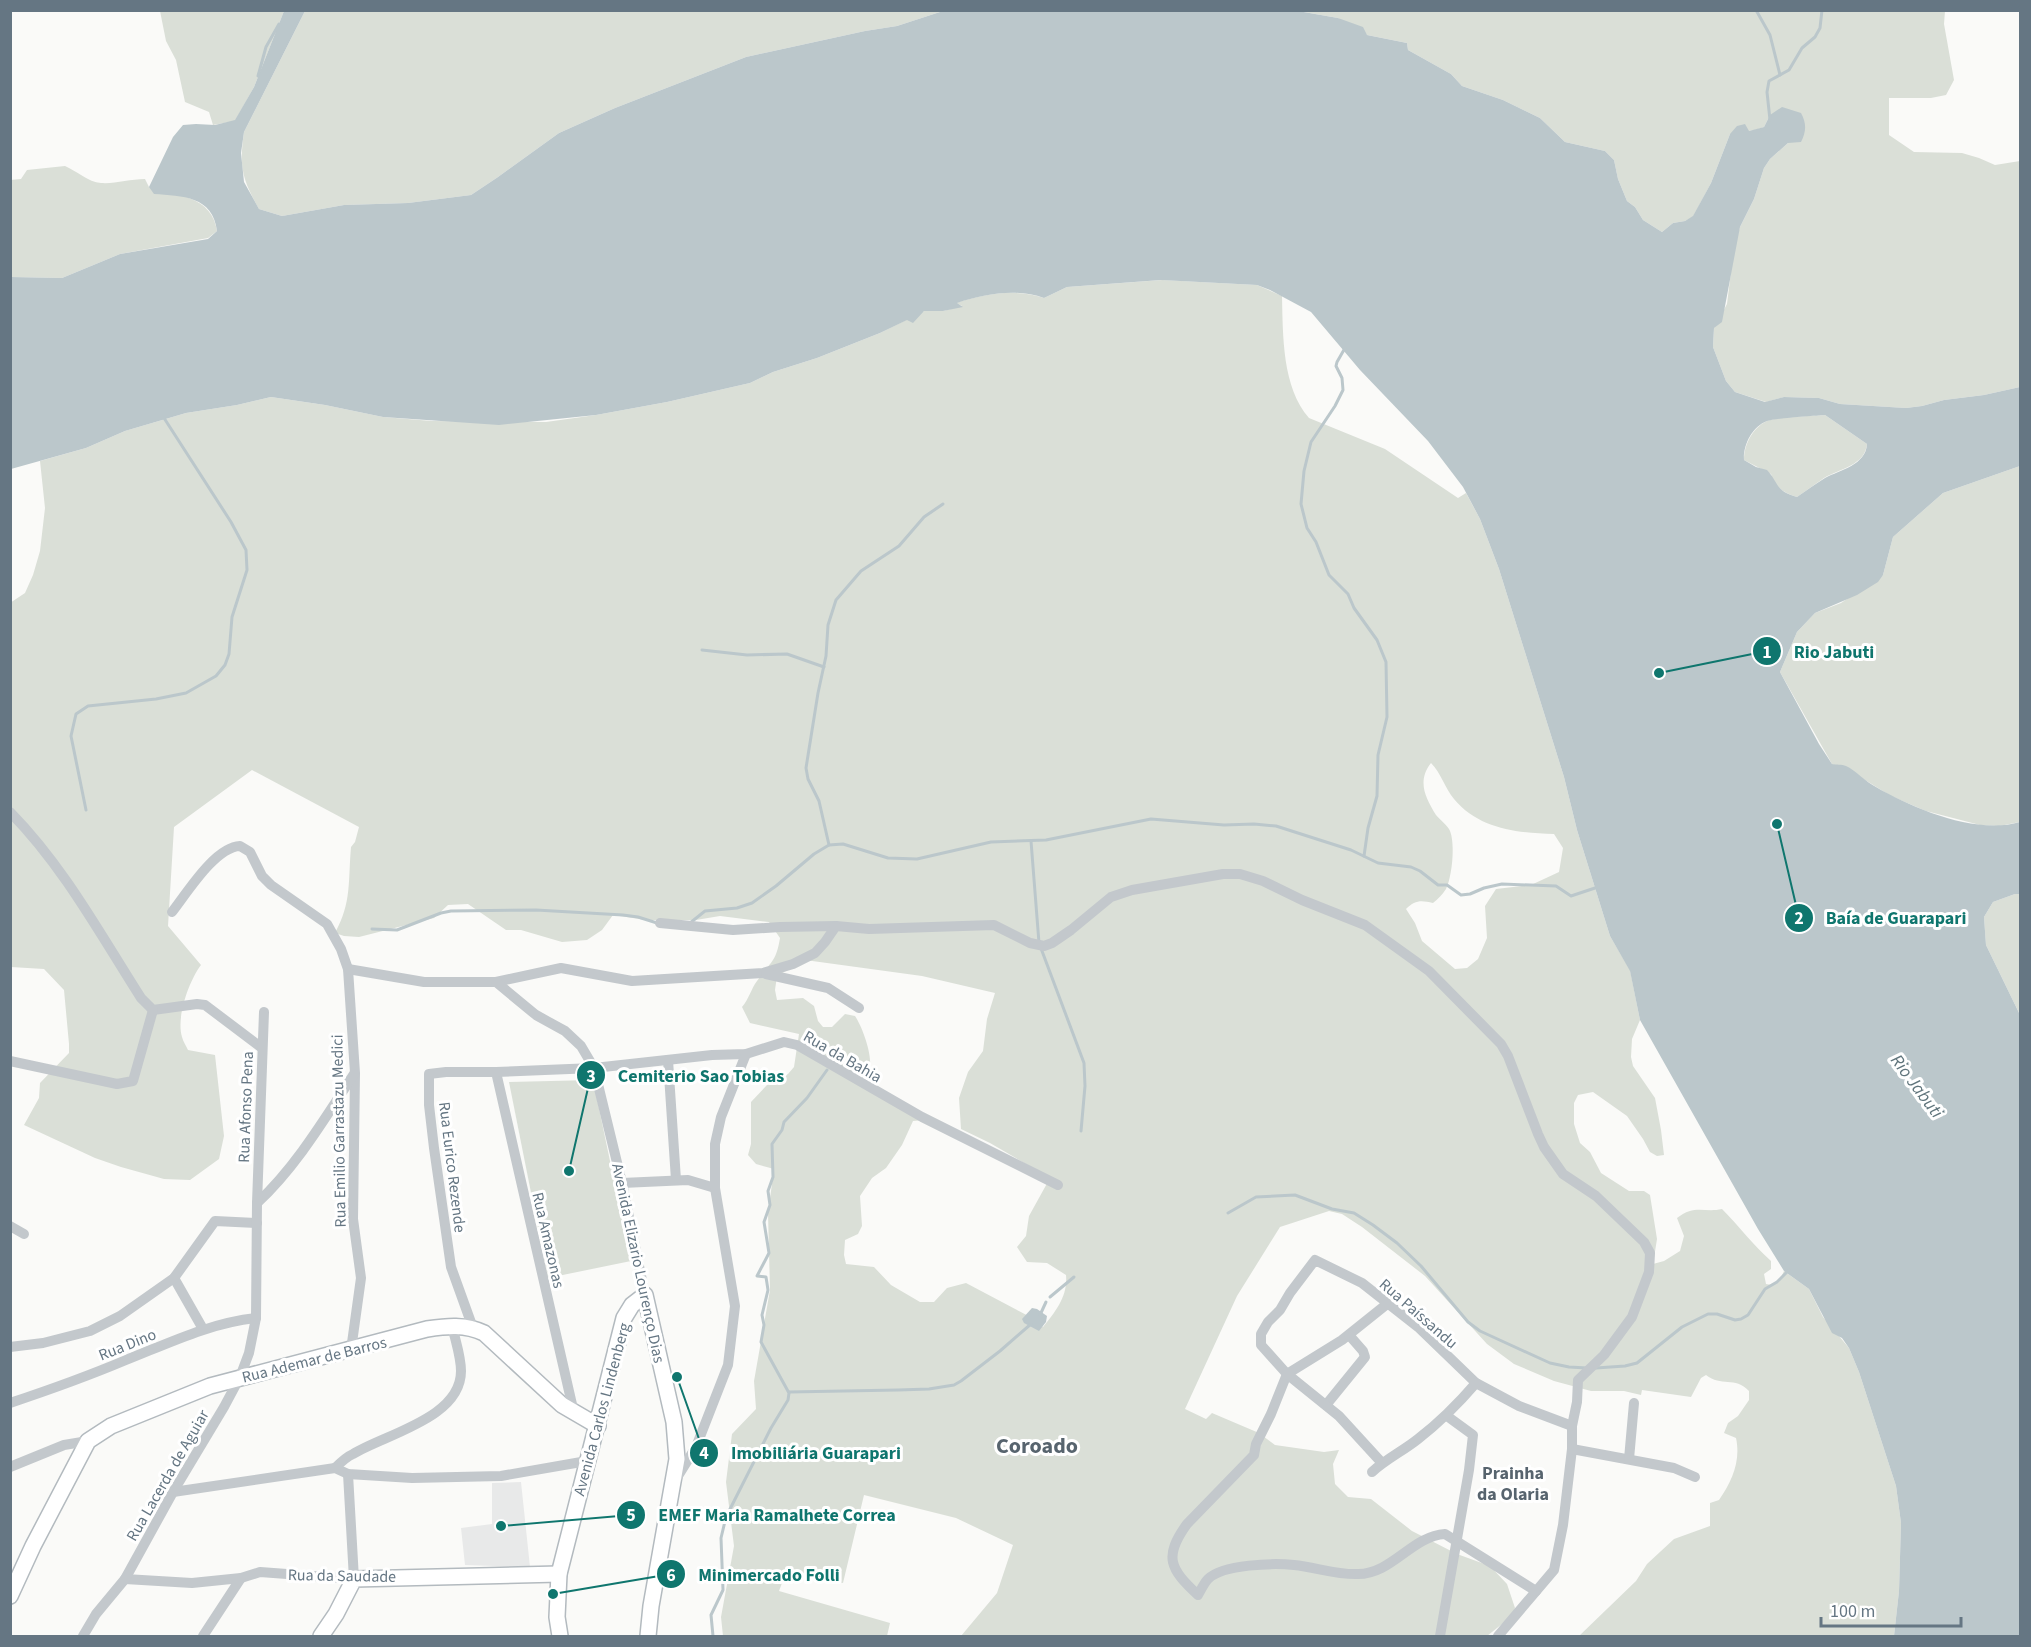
<svg xmlns="http://www.w3.org/2000/svg" width="2031" height="1647" viewBox="0 0 2031 1647" font-family="'Source Sans 3',sans-serif">
  <style>
    .built { fill: #e8e9e9 }
    .green { fill: #dadfd7; fill-rule: evenodd }
    .water { fill: #bbc7cb; fill-rule: evenodd }
    .lines { fill: none; stroke-linecap: round; stroke-linejoin: round }
    .stream { stroke: #bbc7cb; stroke-width: 3 }
    .secondary-casing { stroke: #b3babf; stroke-width: 18 }
    .street { stroke: #c3c8cc; stroke-width: 10 }
    .secondary { stroke: #fff; stroke-width: 15 }
    .labels { text-anchor: middle; stroke-width: 6; stroke-linejoin: round; paint-order: stroke }
    .street-label { font-size: 16px; fill: #657683; stroke: #fff }
    .water-label { font-size: 18px; font-style: italic; fill: #60757c; stroke: #fff }
    .neighbourhood-label { font-size: 18px; font-weight: bold; fill: #57646e; stroke: #fff }
    .district-label { font-size: 22px; font-weight: bold; fill: #57646e; stroke: #fff }
    .leader { fill: none; stroke: #0f766e; stroke-width: 2 }
    .callout-dot { fill: #0f766e; stroke: #fff; stroke-width: 2 }
    .mark-label { font-size: 18px; text-anchor: middle; font-weight: bold; fill: #fff }
    .callout-label { font-size: 18px; text-anchor: middle; font-weight: bold; fill: #0f766e; stroke: #fff; stroke-width: 6; stroke-linejoin: round; paint-order: stroke }
  </style>
  <rect width="100%" height="100%" fill="#fafaf8"/>
  <polygon class="built" points="521,1482 530,1567 465,1565 461,1528 492,1524 492,1483"/>
  <g class="green">
    <polygon points="160,11 284,11 254,87 235,121 213,125 209,112 185,102 176,60 166,41"/>
    <path d="M305,11H943L897,26L865,31L746,57L615,108L559,133L498,177L471,195L408,203L344,205L282,216L259,209C242,179 239,167 244,132Z"/>
    <polygon points="1298,11 1945,11 1944,24 1954,80 1946,95 1931,98 1889,98 1889,135 1914,152 1962,153 1979,158 1995,165 2020,161 2020,387 1984,395 1944,400 1922,406 1906,408 1840,404 1819,398 1784,397 1766,402 1735,392 1726,381 1713,347 1714,328 1727,304 1734,247 1740,227 1754,199 1764,168 1770,159 1788,143 1770,115 1764,127 1755,130 1730,134 1711,183 1693,217 1685,221 1673,223 1662,232 1643,220 1635,207 1627,201 1618,179 1614,160 1605,151 1565,142 1540,118 1503,100 1462,86 1451,74 1408,50 1407,43 1367,35 1338,18"/>
    <path d="M65,166C77,171 88,182 101,183C115,184 130,179 145,179L149,187C178,196 212,196 217,231L208,238L120,254L62,278L11,277L10,180L21,179L27,170Z"/>
    <path d="M1162,280L1257,285L1282,296C1283,336 1282,387 1309,418L1385,449L1458,498L1466,493L1480,519L1499,569L1564,777L1577,830L1610,936L1630,970L1640,1020L1632,1039L1631,1057L1633,1066L1655,1098L1661,1130L1664,1155L1657,1156L1650,1152L1643,1139L1627,1116L1593,1092L1578,1095L1574,1103V1124L1580,1143L1590,1152L1601,1173L1629,1191H1644L1650,1195L1657,1239L1653,1264L1664,1261L1680,1251L1684,1236L1677,1218C1695,1204 1704,1213 1722,1209C1739,1226 1753,1245 1771,1261V1269L1764,1274L1766,1284L1772,1285L1779,1282L1784,1271L1809,1289L1823,1317L1849,1348L1859,1372L1896,1486L1901,1523L1899,1591L1894,1636H1579L1636,1581L1647,1564L1674,1539L1710,1526V1503L1719,1500C1732,1481 1741,1461 1736,1438L1724,1433L1728,1423L1738,1416L1749,1400V1391C1735,1376 1721,1387 1706,1375L1701,1378L1691,1397L1642,1390L1641,1395L1624,1391H1591L1554,1381L1514,1364L1487,1344L1425,1276L1362,1227L1342,1214L1329,1211L1280,1227L1237,1296L1185,1409L1206,1419L1212,1413L1259,1433L1275,1445L1324,1452L1339,1450L1333,1464L1335,1484L1348,1497L1371,1499L1412,1531L1457,1554L1490,1566L1507,1584L1515,1608L1512,1616L1487,1636H961L997,1593L1013,1545L956,1518L864,1495L843,1583L813,1577L788,1567L779,1591L890,1623L887,1636H723L721,1617L734,1546L726,1482L732,1434L756,1409L754,1381L770,1290L768,1213L774,1169L756,1164L748,1155L751,1144V1102L767,1085L788,1074L794,1067L799,1034L750,1023L742,1007C749,999 751,989 757,981C770,962 776,963 780,938L769,922L720,916L696,920H646L613,915L602,930L587,940L562,942L521,930H506L468,904L448,905L434,918L359,937L344,936L335,933C352,902 348,881 351,847L355,842L359,827L252,770L174,827L168,926L201,965C189,981 176,1017 182,1037C183,1041 186,1046 188,1050L215,1055L224,1136L219,1159L190,1180L164,1179L121,1167L95,1158L24,1125L39,1098L40,1083L69,1053V1044L64,990L44,969L11,967L10,603L25,593L33,575L40,551L45,508L40,461L86,448L125,431L186,413L237,405L271,397L325,405L383,417L432,421L546,422L596,415L667,402L750,383L773,372L817,358L880,333L924,311H943L962,306L956,303C984,294 1016,288 1044,298L1067,287ZM1431,763C1441,773 1445,788 1454,799C1479,829 1517,833 1554,834L1563,848L1559,872L1531,885L1496,889L1485,906L1487,938L1478,959L1467,968L1455,969L1422,941L1415,923L1406,909C1415,900 1421,900 1433,903C1438,899 1442,895 1446,889C1452,877 1456,841 1449,829C1446,824 1440,820 1436,815C1425,797 1417,781 1431,763ZM805,960L922,976L995,993L987,1019L983,1051L968,1072L959,1098L961,1129L990,1143L1050,1178L1029,1216L1026,1236L1017,1247L1027,1262L1047,1263L1066,1275C1068,1296 1056,1311 1043,1327L1036,1320L966,1283L947,1288L934,1302H920L891,1285L874,1267L846,1264L844,1255L845,1240L858,1234L862,1226L860,1196L872,1178L886,1168L902,1145L913,1121L924,1120L859,1081C862,1078 867,1074 869,1070C874,1058 862,1026 855,1016L845,1014L832,1027H823L818,1021L814,1006L803,998L777,1000L775,990L777,976Z"/>
    <path d="M1825,415L1867,444C1865,465 1840,469 1824,478C1815,484 1806,491 1797,497C1785,494 1774,487 1771,474L1744,460C1744,445 1752,428 1767,421C1776,417 1813,416 1825,415Z"/>
    <polygon points="2020,466 2020,822 1999,826 1980,825 1926,811 1891,796 1857,775 1832,764 1780,672 1797,632 1815,613 1841,603 1883,575 1893,537 1943,493"/>
    <polygon points="2015,894 2020,894 2020,1015 1986,945 1984,917 1993,902"/>
    <polygon points="593,1080 631,1261 548,1278 509,1082"/>
  </g>
  <g class="water">
    <path d="M1298,11L1338,18L1363,27L1367,35L1407,43L1408,50L1451,74L1462,86L1503,100L1540,118L1565,142L1605,151L1614,160L1618,179L1627,201L1635,207L1643,220L1662,232L1673,223L1685,221L1693,216L1711,183L1730,134L1737,126L1745,124L1749,131L1764,127L1770,115L1782,107L1801,113C1807,124 1806,132 1801,142L1788,143L1770,159L1764,168L1754,199L1740,227L1722,322L1714,328L1713,347L1726,381L1735,392L1765,402L1784,397L1819,398L1840,404L1906,408L1922,406L1944,400L1984,395L2020,387V466L1943,493L1893,537L1883,575L1878,582L1857,595L1815,613L1797,632L1780,672L1819,744L1832,764C1836,765 1842,764 1846,766C1855,770 1866,782 1876,787C1914,809 1976,835 2020,822V894H2015L1993,902L1984,917L1986,945L2020,1015V1636H1894L1899,1591L1901,1523L1896,1486L1859,1372L1849,1348L1842,1338L1832,1333L1809,1289L1784,1271L1758,1229L1640,1020L1630,971L1610,936L1577,830L1564,777L1499,569L1480,519L1463,487L1428,441L1360,370L1311,312L1270,290L1257,285L1161,280L1067,287L1044,298C1017,288 984,294 957,303L963,307L943,311H924L913,323L907,320L880,333L817,358L773,372L750,383L667,402L596,415L499,425L383,417L325,405L271,397L237,405L186,413L125,431L86,448L11,469V277L62,278L120,254L208,239L217,231C213,196 182,196 154,194L149,187L173,137L183,125L196,124L215,125L235,120L254,87L284,11H305L244,132L241,153L244,182L259,209L282,216L344,205L408,203L471,195L498,177L559,133L615,108L746,57L865,31L897,26L943,11ZM1825,415L1867,444C1866,465 1840,470 1825,478C1815,484 1806,491 1797,497C1775,491 1779,483 1767,470L1756,467L1744,460C1743,445 1752,427 1767,421C1776,418 1814,416 1825,415Z"/>
    <polygon points="1032,1308 1037,1309 1047,1316 1046,1322 1039,1331 1024,1323 1022,1319"/>
  </g>
  <g class="lines">
    <g class="stream">
      <polyline points="1756,10 1770,35 1780,75"/>
      <polyline points="258,76 266,47 279,24"/>
      <polyline points="1770,120 1767,92 1769,81 1789,70 1802,48 1815,37 1820,28 1822,10"/>
      <polyline points="1345,348 1337,362 1336,366 1342,378 1343,390 1335,406 1311,442 1304,471 1301,504 1307,528 1316,542 1329,575 1348,594 1354,608 1377,640 1386,662 1387,717 1378,755 1377,796 1368,828 1364,856"/>
      <polyline points="702,650 747,655 787,654 824,667"/>
      <polyline points="86,810 71,736 76,714 88,706 156,699 186,693 216,676 225,665 229,654 232,617 247,570 246,550 231,522 164,418"/>
      <polyline points="1031,841 1039,943 1084,1063 1085,1086 1081,1131"/>
      <polyline points="829,845 819,801 808,779 806,768 818,693 826,656 828,625 836,600 861,571 899,546 924,517 943,504"/>
      <polyline points="690,923 705,911 737,908 752,903 776,886 814,854 829,845 843,844 888,858 917,859 991,842 1046,840 1151,819 1224,825 1254,824 1276,826 1351,850 1378,863 1411,867 1420,871 1438,885 1447,885 1461,895 1470,894 1484,888 1502,884 1556,886 1571,896 1598,887"/>
      <polyline points="372,929 397,930 441,913 451,911 536,910 623,915 638,917 657,923"/>
      <polyline points="1228,1213 1256,1197 1295,1195 1332,1209 1354,1213 1373,1225 1397,1243 1421,1266 1468,1322 1480,1331 1550,1363 1569,1367 1587,1368"/>
      <polyline points="1050,1297 1074,1277"/>
      <polyline points="1040,1315 1046,1302"/>
      <polyline points="1596,1368 1625,1366 1637,1363 1682,1327 1708,1314 1717,1314 1735,1320 1741,1319 1748,1315 1765,1289 1777,1282 1789,1270"/>
      <polyline points="789,1392 898,1390 929,1389 954,1385 961,1381 1000,1351 1031,1324"/>
      <polyline points="713,1636 711,1615 723,1590 721,1538 726,1517 771,1428 788,1400 789,1393 761,1342 764,1325 762,1315 768,1290 766,1277 757,1276 769,1253 764,1222 770,1205 768,1191 773,1177 772,1144 782,1130 784,1122 807,1098 827,1070"/>
    </g>
    <g class="secondary-casing">
      <g id="secondary">
        <path d="M10,1596L33,1546L88,1441L111,1426L210,1386L427,1329C447,1326 465,1324 484,1333L562,1405L598,1426"/>
        <polyline points="321,1636 336,1614 354,1579 559,1574"/>
        <polyline points="560,1636 557,1617 559,1574 624,1318 632,1305 645,1295 674,1422 677,1459 651,1606 648,1636"/>
      </g>
    </g>
    <g class="street">
      <path d="M10,812C64,867 100,934 141,998L153,1010L197,1004L205,1005L262,1048"/>
      <path d="M172,912C187,893 215,847 240,846L250,852L262,876L271,885L327,924L341,949L348,969L355,1073L353,1219L361,1278L351,1350"/>
      <polyline points="660,923 733,930 780,927 836,926 869,929 994,925 1030,943 1044,946 1052,943 1071,930 1111,897 1132,890 1223,874 1240,874 1263,881 1302,900 1365,925 1429,971 1501,1044 1508,1056 1538,1134 1544,1147 1563,1174 1596,1196 1644,1242 1650,1253 1649,1272 1632,1317 1604,1355 1578,1380 1577,1402 1572,1426 1572,1449 1563,1525 1554,1570 1498,1636"/>
      <polyline points="348,969 424,982 496,982 561,968 632,981 763,973 793,964 815,953 825,942 836,926"/>
      <polyline points="766,974 828,988 859,1008"/>
      <polyline points="496,982 536,1015 565,1031 581,1046 594,1068 622,1183 645,1295"/>
      <polyline points="668,1060 676,1180"/>
      <polyline points="10,1061 117,1084 133,1081 153,1010"/>
      <polyline points="496,1072 574,1413"/>
      <polyline points="622,1183 688,1180 715,1188"/>
      <path d="M257,1203C296,1167 325,1118 354,1074"/>
      <polyline points="10,1226 24,1234"/>
      <polyline points="174,1278 203,1329"/>
      <path d="M1387,1304L1342,1340L1287,1374L1271,1414L1256,1444L1254,1455L1187,1524C1163,1557 1170,1569 1198,1595C1201,1590 1204,1583 1208,1579C1223,1564 1274,1563 1294,1565C1315,1567 1337,1575 1358,1574C1392,1574 1412,1536 1445,1534L1536,1591"/>
      <polyline points="473,1328 451,1267 434,1148 429,1105 429,1074 446,1072 496,1072 594,1068 712,1055 746,1054 784,1042 797,1045 922,1117 1058,1185"/>
      <polyline points="10,1347 43,1343 90,1331 120,1316 174,1278 215,1221 257,1223"/>
      <path d="M10,1403C49,1390 88,1376 126,1360C169,1343 210,1323 256,1318"/>
      <polyline points="1326,1405 1365,1357 1363,1351 1349,1335"/>
      <polyline points="1572,1449 1674,1468 1695,1477"/>
      <polyline points="1629,1459 1634,1403"/>
      <polyline points="1382,1463 1339,1416 1287,1374 1261,1345 1261,1334 1268,1322 1280,1310 1290,1293 1315,1260 1362,1283 1418,1327 1476,1383 1519,1406 1572,1426"/>
      <polyline points="10,1467 64,1445 88,1441"/>
      <path d="M335,1468C340,1463 346,1457 353,1454C386,1434 461,1418 461,1371C461,1356 455,1340 452,1325"/>
      <path d="M1372,1472C1386,1459 1403,1451 1418,1439C1440,1422 1458,1404 1476,1383"/>
      <polyline points="676,1479 696,1447 728,1365 735,1306 715,1188 715,1144 721,1117 746,1054"/>
      <polyline points="173,1492 335,1468 348,1474 412,1478 501,1476 587,1461"/>
      <polyline points="125,1579 192,1583 241,1578 260,1572 354,1579 348,1474"/>
      <polyline points="83,1636 96,1614 125,1579 173,1492 224,1407 240,1377 249,1353 256,1318 257,1203 264,1012"/>
      <polyline points="203,1636 241,1578"/>
      <polyline points="1440,1636 1469,1470 1473,1435 1447,1416"/>
    </g>
    <use href="#secondary" class="secondary"/>
  </g>
  <g class="labels">
    <g class="street-label">
      <text transform="translate(843 1056) rotate(30)" y="6">Rua da Bahia</text>
      <text transform="translate(245 1107) rotate(-88)" y="6">Rua Afonso Pena</text>
      <text transform="translate(338 1131) rotate(-91)" y="6">Rua Emilio Garrastazu Medici</text>
      <text transform="translate(453 1167) rotate(83)" y="6">Rua Eurico Rezende</text>
      <text transform="translate(549 1240) rotate(77)" y="6">Rua Amazonas</text>
      <text transform="translate(639 1263) rotate(78)" y="6">Avenida Elizario Lourenço Dias</text>
      <text transform="translate(1419 1313) rotate(41)" y="6">Rua Paíssandu</text>
      <text transform="translate(127 1344) rotate(-22)" y="6">Rua Dino</text>
      <text transform="translate(314 1359) rotate(-14)" y="6">Rua Ademar de Barros</text>
      <text transform="translate(601 1409) rotate(-75)" y="6">Avenida Carlos Lindenberg</text>
      <text transform="translate(167 1475) rotate(-60)" y="6">Rua Lacerda de Aguiar</text>
      <text transform="translate(342 1575) rotate(1)" y="6">Rua da Saudade</text>
    </g>
    <g class="water-label">
      <text transform="translate(1917 1086) rotate(53)" y="6">Rio Jabuti</text>
    </g>
    <g class="neighbourhood-label">
      <text x="1513" y="1479">Prainha<tspan x="1513" dy="21">da Olaria</tspan></text>
    </g>
    <g class="district-label">
      <text x="1037" y="1453">Coroado</text>
    </g>
  </g>
  <path class="leader" d="M1659 673L1767 651M1777 824L1799 918M569 1171L591 1075M677 1377L704 1453M501 1526L631 1515M553 1594L671 1574"/>
  <g class="callout-dot">
    <circle cx="1659" cy="673" r="6"/>
    <circle cx="1777" cy="824" r="6"/>
    <circle cx="569" cy="1171" r="6"/>
    <circle cx="677" cy="1377" r="6"/>
    <circle cx="501" cy="1526" r="6"/>
    <circle cx="553" cy="1594" r="6"/>
    <circle cx="1767" cy="651" r="15"/>
    <circle cx="1799" cy="918" r="15"/>
    <circle cx="591" cy="1075" r="15"/>
    <circle cx="704" cy="1453" r="15"/>
    <circle cx="631" cy="1515" r="15"/>
    <circle cx="671" cy="1574" r="15"/>
  </g>
  <g class="mark-label">
    <text x="1767" y="658">1</text>
    <text x="1799" y="924">2</text>
    <text x="591" y="1082">3</text>
    <text x="704" y="1459">4</text>
    <text x="631" y="1521">5</text>
    <text x="671" y="1581">6</text>
  </g>
  <g class="callout-label">
    <text x="1834" y="658">Rio Jabuti</text>
    <text x="1896" y="924">Baía de Guarapari</text>
    <text x="701" y="1082">Cemiterio Sao Tobias</text>
    <text x="816" y="1459">Imobiliária Guarapari</text>
    <text x="777" y="1521">EMEF Maria Ramalhete Correa</text>
    <text x="769" y="1581">Minimercado Folli</text>
  </g>
  <rect width="2031" height="1647" fill="none" stroke="#657683" stroke-width="24"/>
  <path d="M1821 1617v9h140v-9" fill="none" stroke="#657683" stroke-width="3"/>
  <text x="1830" y="1617" font-size="18" fill="#657683" stroke="#ffffff" stroke-width="4.5" paint-order="stroke">100 m</text>
</svg>
